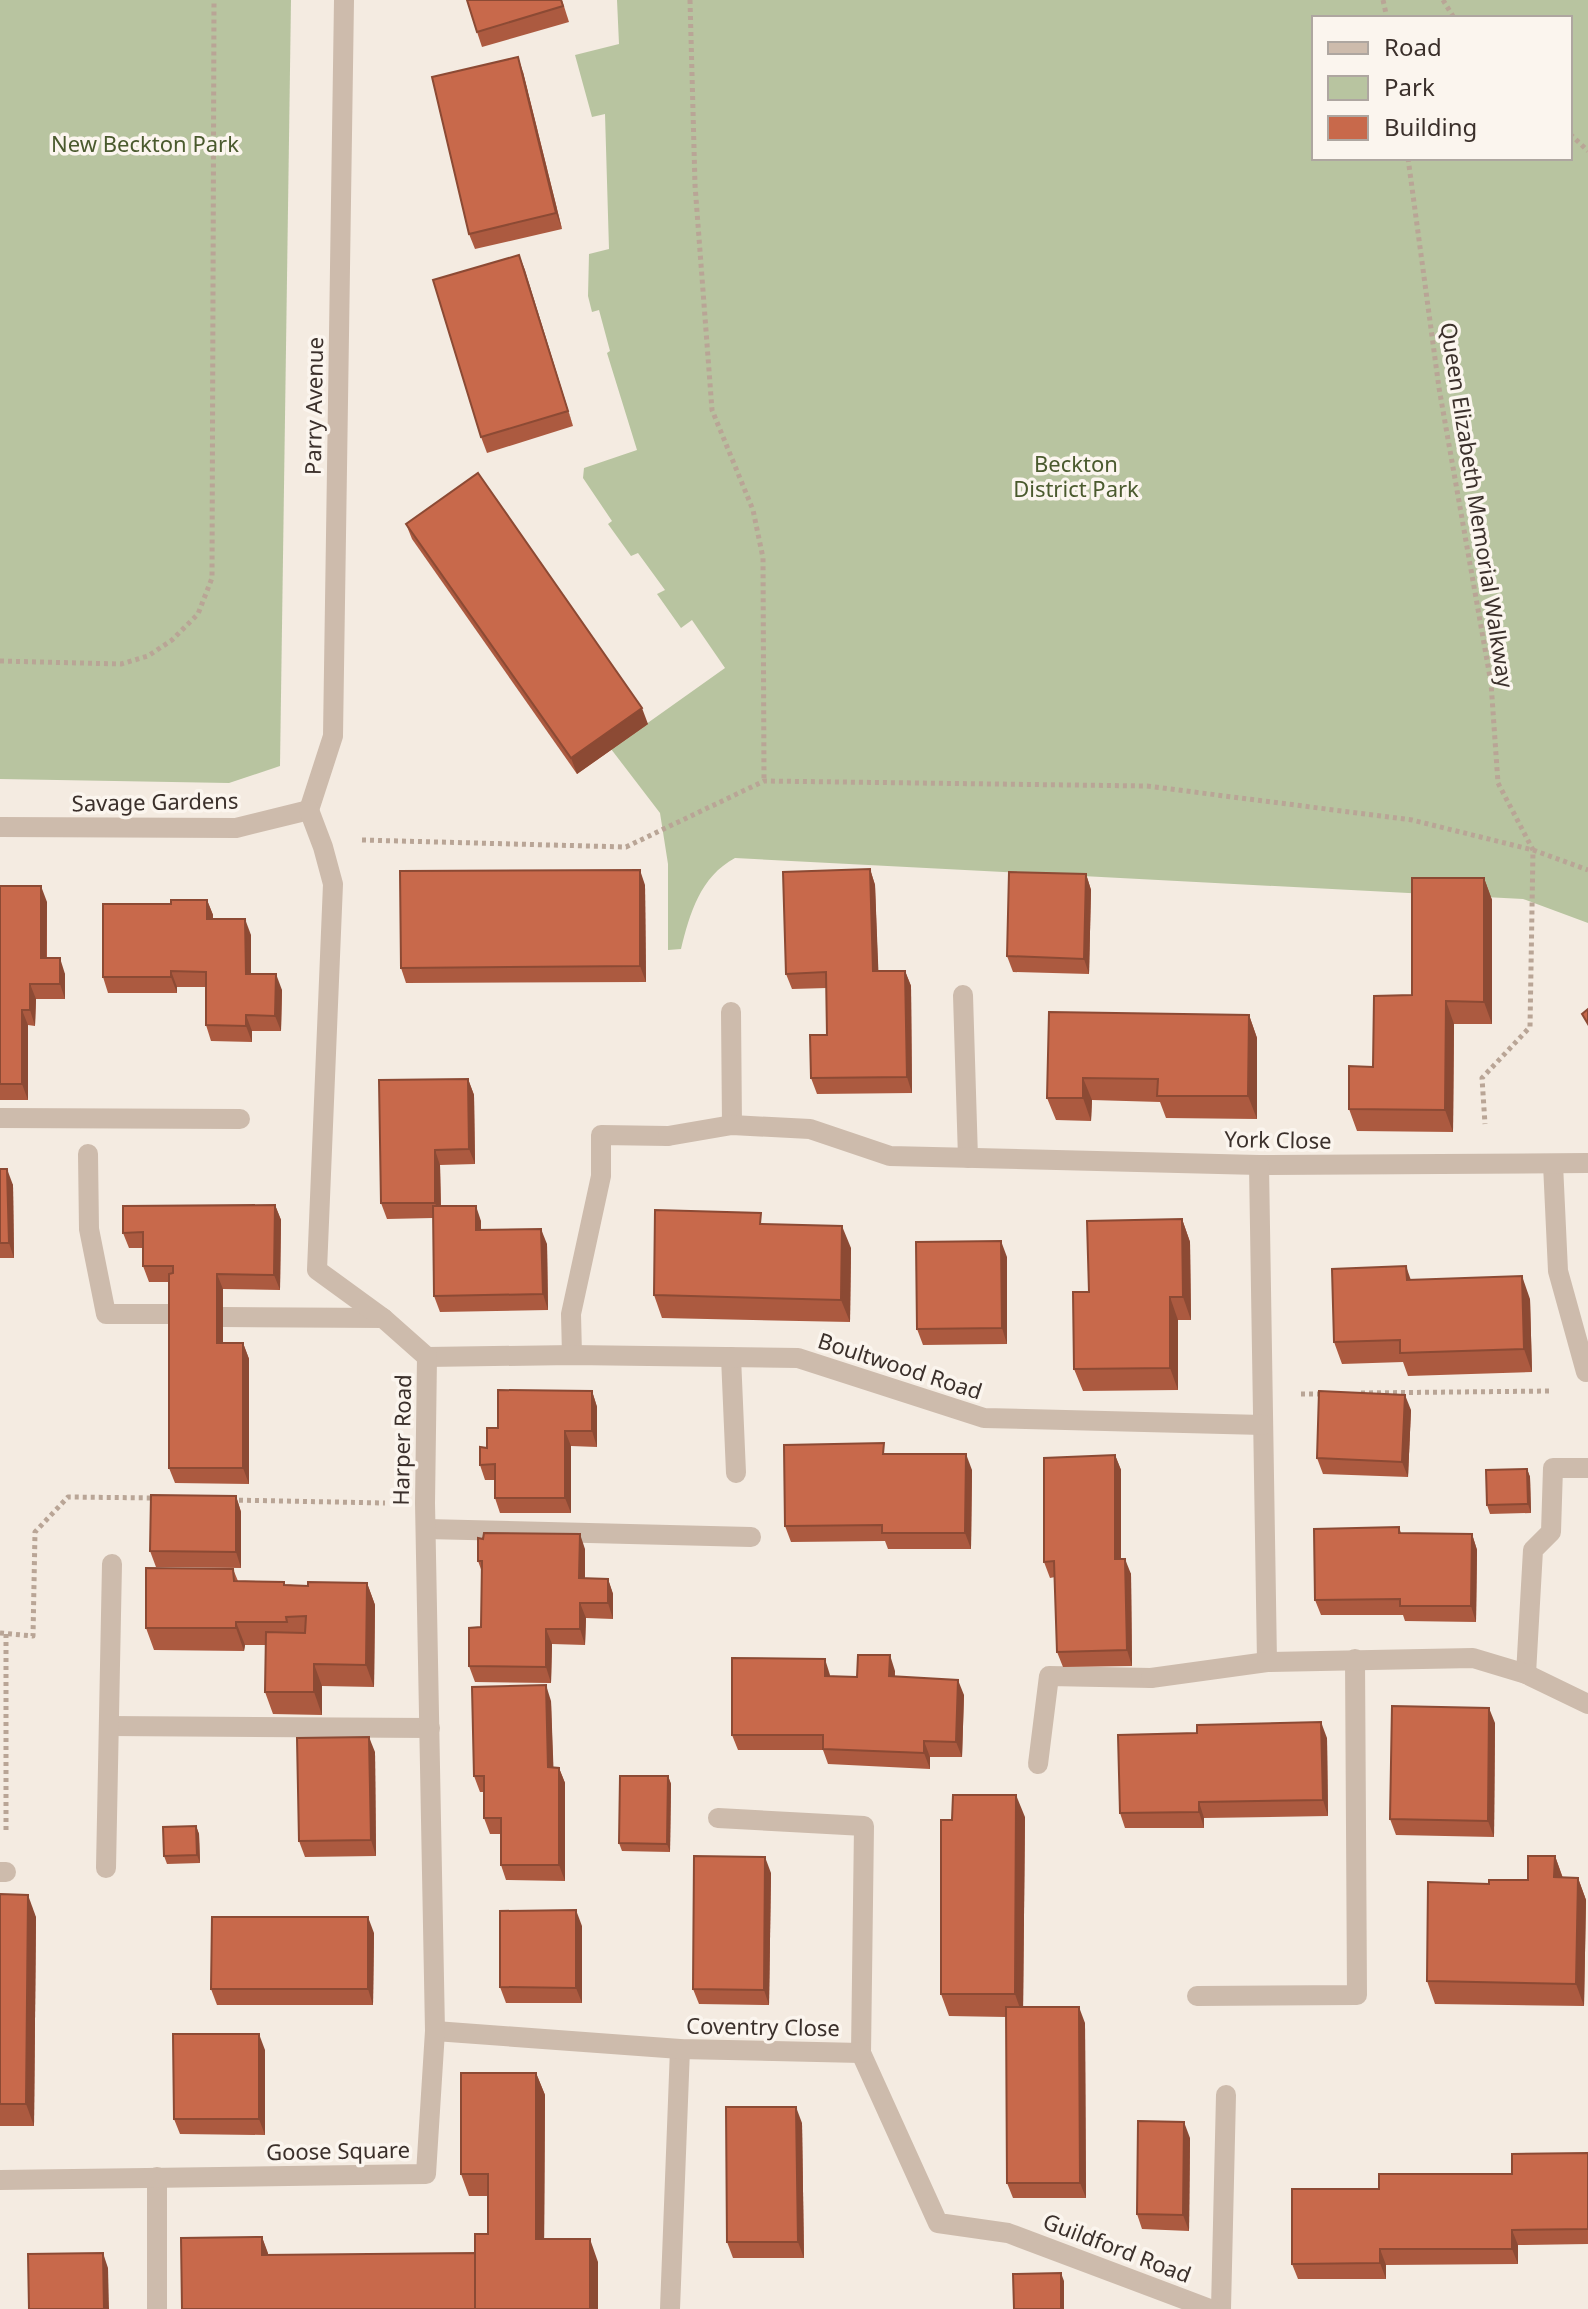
<svg xmlns="http://www.w3.org/2000/svg" width="1588" height="2309" viewBox="0 0 1588 2309" font-family="'Noto Sans',sans-serif">
  <style>
    .green { fill: #b8c4a0; fill-rule: evenodd }
    .lines { fill: none; stroke-linecap: round; stroke-linejoin: round }
    .path { stroke: #b9a596; stroke-width: 5; stroke-dasharray: 4 4; stroke-linecap: butt }
    .lane { stroke: #cdbbac; stroke-width: 20 }
    .street { stroke: #cdbbac; stroke-width: 20 }
    .wall { fill: #ac5a40 }
    .shaded-wall { fill: #8c4a34 }
    .building { fill: #c8694b; stroke: #8c4a34; stroke-width: 2 }
    .labels { text-anchor: middle; stroke-width: 7; stroke-linejoin: round; paint-order: stroke }
    .park-label { font-size: 22px; fill: #4a5a2e; stroke: #fbf5ee }
    .street-label { font-size: 22px; fill: #3b302b; stroke: #fbf5ee }
  </style>
  <rect width="100%" height="100%" fill="#f4ebe1"/>
  <g class="green">
    <polygon points="0,0 291,0 280,766 229,783 0,779"/>
    <path d="M617,0H1588V923L1523,899L735,858C700,877 690,913 681,949L668,950V864L660,813L611,749L725,668L692,620L681,628L657,594L665,590L638,553L631,556L608,524L612,521L583,478L584,468L637,450L607,353L610,351L599,310L592,312L588,296L589,254L609,249L605,114L592,117L575,55L619,44ZM1314,18H1570V158H1314Z"/>
  </g>
  <g class="lines">
    <g class="path">
      <polyline points="690,0 695,185 712,410 753,510 763,558 764,781"/>
      <polyline points="1383,0 1387,18"/>
      <polyline points="1443,0 1454,18"/>
      <polyline points="1570,134 1588,151"/>
      <polyline points="1408,158 1439,388 1491,683 1498,783 1533,850 1530,1027 1482,1078 1485,1124"/>
      <polyline points="0,661 121,664 148,656 172,640 198,614 212,578 214,0"/>
      <polyline points="362,840 626,847 764,781 1147,786 1412,820 1533,850 1588,870"/>
      <polyline points="1361,1393 1551,1391"/>
      <polyline points="1301,1394 1323,1394"/>
      <polyline points="231,1500 385,1503"/>
      <polyline points="0,1633 33,1636 35,1532 68,1497 157,1498"/>
      <polyline points="6,1634 6,1833"/>
    </g>
    <g class="lane">
      <polyline points="731,1012 732,1125"/>
      <polyline points="0,1118 240,1119"/>
      <polyline points="88,1154 89,1229 106,1314 175,1314"/>
      <polyline points="1553,1164 1558,1271 1586,1372"/>
      <polyline points="223,1317 383,1318"/>
      <polyline points="572,1355 571,1314 601,1176 601,1135 668,1136"/>
      <polyline points="731,1357 736,1473"/>
      <polyline points="426,1529 751,1537"/>
      <polyline points="1526,1674 1533,1550 1551,1532 1553,1468 1588,1468"/>
      <polyline points="109,1726 430,1728"/>
      <polyline points="1038,1764 1049,1676 1151,1678"/>
      <polyline points="106,1868 112,1564"/>
      <polyline points="1197,1996 1357,1995 1355,1659"/>
      <polyline points="670,2309 680,2049"/>
      <polyline points="1221,2309 1226,2095"/>
    </g>
    <g class="street">
      <polyline points="309,810 333,736 344,0"/>
      <polyline points="0,827 236,828 309,810"/>
      <polyline points="963,995 968,1158"/>
      <polyline points="668,1136 732,1125 810,1129 890,1156 1259,1165 1588,1163"/>
      <polyline points="1259,1165 1267,1662"/>
      <polyline points="427,1357 572,1355 798,1358 984,1418 1263,1425"/>
      <polyline points="1151,1678 1267,1662 1473,1658 1526,1674 1588,1704"/>
      <polyline points="718,1818 864,1826 861,2053 938,2223 1008,2233 1210,2309"/>
      <polyline points="0,1872 6,1872"/>
      <polyline points="435,2031 680,2049 861,2053"/>
      <polyline points="157,2177 157,2309"/>
      <polyline points="0,2180 426,2174 435,2031 425,1503 427,1357 383,1318 317,1270 333,884 323,847 309,810"/>
    </g>
  </g>
  <g class="wall">
    <polygon points="562,0 569,22 482,47 477,32"/>
    <polygon points="523,72 562,229 475,249 469,234"/>
    <polygon points="519,255 573,426 487,453 481,437"/>
    <polygon points="406,524 648,724 577,774 412,539"/>
    <polygon points="870,869 875,885 878,971 905,971 911,986 912,1093 817,1094 811,1078 827,1035 827,988 792,989 786,974"/>
    <polygon points="1086,874 1091,890 1089,974 1013,972 1007,956"/>
    <polygon points="1484,878 1492,900 1492,1024 1454,1024 1453,1132 1357,1131 1349,1109 1412,995"/>
    <polygon points="645,885 646,982 406,983 401,968"/>
    <polygon points="0,886 47,902 47,958 65,974 65,999 36,999 35,1026 28,1025 28,1100 0,1100"/>
    <polygon points="207,900 213,915 213,919 251,935 251,974 282,990 281,1031 252,1031 252,1042 211,1041 206,1025 206,987 177,987 177,993 108,993 103,977 171,904"/>
    <polygon points="1049,1012 1249,1015 1257,1038 1257,1119 1166,1118 1160,1102 1092,1100 1091,1121 1056,1120 1047,1098"/>
    <polygon points="468,1079 474,1095 475,1164 440,1165 441,1206 481,1221 481,1230 547,1244 548,1310 440,1312 434,1296 433,1218 387,1219 381,1203"/>
    <polygon points="0,1169 13,1185 14,1258 0,1258"/>
    <polygon points="275,1205 281,1220 280,1290 223,1289 223,1343 243,1343 249,1359 249,1484 175,1483 169,1468 169,1282 149,1282 143,1266 143,1248 129,1248 123,1233"/>
    <polygon points="1182,1219 1190,1242 1191,1320 1178,1320 1178,1390 1083,1391 1074,1369 1089,1292"/>
    <polygon points="765,1224 851,1248 850,1322 662,1318 654,1295"/>
    <polygon points="1007,1257 1007,1344 923,1345 917,1329"/>
    <polygon points="1411,1280 1530,1299 1532,1372 1408,1376 1403,1362 1342,1364 1334,1342"/>
    <polygon points="592,1391 597,1407 597,1447 571,1446 571,1513 500,1513 495,1498 495,1480 485,1480 480,1465 498,1428"/>
    <polygon points="1411,1410 1408,1477 1323,1474 1317,1458"/>
    <polygon points="888,1454 972,1470 971,1549 888,1549 885,1541 791,1542 785,1526"/>
    <polygon points="1115,1455 1121,1470 1121,1559 1131,1574 1132,1666 1063,1667 1057,1652 1055,1577 1050,1578 1044,1562"/>
    <polygon points="1527,1469 1530,1477 1531,1513 1490,1514 1487,1505"/>
    <polygon points="236,1496 241,1512 241,1568 156,1567 150,1551"/>
    <polygon points="1399,1527 1401,1533 1472,1534 1477,1550 1476,1622 1405,1621 1403,1615 1321,1615 1315,1600"/>
    <polygon points="585,1549 585,1578 608,1579 613,1594 613,1619 586,1618 585,1645 552,1644 551,1683 475,1682 469,1666 481,1627 482,1572 478,1561"/>
    <polygon points="233,1569 238,1581 308,1586 367,1583 375,1605 374,1687 322,1686 322,1715 273,1714 265,1692 266,1645 245,1645 244,1651 154,1650 146,1628"/>
    <polygon points="895,1671 895,1677 964,1695 962,1757 930,1757 930,1769 828,1764 823,1750 738,1750 732,1735 830,1676 857,1677"/>
    <polygon points="551,1701 553,1767 559,1768 565,1783 565,1881 506,1880 501,1865 501,1834 490,1834 484,1818 484,1792 480,1792 474,1776"/>
    <polygon points="1495,1723 1494,1837 1396,1835 1390,1819"/>
    <polygon points="1197,1733 1327,1738 1328,1816 1204,1818 1204,1828 1125,1828 1120,1813"/>
    <polygon points="375,1752 376,1856 305,1857 299,1841"/>
    <polygon points="668,1776 671,1784 670,1852 622,1851 619,1843"/>
    <polygon points="1025,1817 1023,2007 1085,2023 1086,2198 1013,2198 1007,2183 1006,2017 949,2016 941,1994"/>
    <polygon points="196,1826 199,1834 200,1863 167,1864 164,1856"/>
    <polygon points="1555,1856 1563,1878 1578,1878 1586,1900 1584,2006 1435,2004 1427,1981 1489,1884 1528,1880"/>
    <polygon points="771,1873 769,2005 699,2004 693,1989"/>
    <polygon points="0,1894 36,1917 34,2126 0,2126"/>
    <polygon points="582,1926 582,2003 506,2003 500,1987"/>
    <polygon points="374,1933 373,2005 217,2005 211,1989"/>
    <polygon points="265,2050 265,2135 180,2134 174,2119"/>
    <polygon points="536,2073 545,2095 544,2239 598,2262 598,2309 182,2309 262,2237 268,2255 475,2253 488,2234 488,2196 469,2196 461,2174"/>
    <polygon points="802,2123 804,2258 733,2258 727,2242"/>
    <polygon points="1190,2138 1189,2231 1142,2229 1137,2214"/>
    <polygon points="1588,2153 1588,2244 1518,2245 1518,2264 1386,2265 1386,2279 1298,2279 1292,2264 1379,2189 1512,2174"/>
  </g>
  <g class="shaded-wall">
    <polygon points="518,57 523,72 562,229 556,213"/>
    <polygon points="519,255 525,270 573,426 568,411"/>
    <polygon points="642,708 648,724 577,774 571,758"/>
    <polygon points="870,869 875,885 879,986 873,971"/>
    <polygon points="640,870 645,885 646,982 640,966"/>
    <polygon points="1086,874 1091,890 1089,974 1084,959"/>
    <polygon points="1484,878 1492,900 1492,1024 1484,1002"/>
    <polygon points="41,886 47,902 46,974 41,958"/>
    <polygon points="207,900 213,915 212,935 207,919"/>
    <polygon points="245,919 251,935 251,990 246,974"/>
    <polygon points="60,958 65,974 65,999 60,984"/>
    <polygon points="171,971 177,987 177,993 171,977"/>
    <polygon points="905,971 911,986 912,1093 907,1077"/>
    <polygon points="276,974 282,990 281,1031 275,1016"/>
    <polygon points="30,984 36,999 35,1026 30,1010"/>
    <polygon points="1446,1001 1454,1024 1453,1132 1445,1110"/>
    <polygon points="22,1010 28,1025 28,1100 22,1084"/>
    <polygon points="246,1015 252,1031 252,1042 246,1026"/>
    <polygon points="1249,1015 1257,1038 1257,1119 1248,1096"/>
    <polygon points="1083,1078 1092,1100 1091,1121 1083,1098"/>
    <polygon points="468,1079 474,1095 475,1164 469,1149"/>
    <polygon points="435,1150 440,1165 441,1218 435,1203"/>
    <polygon points="7,1169 13,1185 14,1258 9,1243"/>
    <polygon points="275,1205 281,1220 280,1290 274,1275"/>
    <polygon points="476,1206 481,1221 481,1246 476,1230"/>
    <polygon points="1182,1219 1190,1242 1191,1320 1183,1297"/>
    <polygon points="842,1226 851,1248 850,1322 841,1300"/>
    <polygon points="541,1229 547,1244 548,1310 543,1294"/>
    <polygon points="1001,1241 1007,1257 1007,1344 1002,1328"/>
    <polygon points="1406,1266 1414,1289 1407,1280"/>
    <polygon points="217,1274 223,1289 223,1358 217,1343"/>
    <polygon points="1522,1276 1530,1299 1532,1372 1524,1349"/>
    <polygon points="1170,1297 1178,1320 1178,1390 1170,1368"/>
    <polygon points="243,1343 249,1359 249,1484 243,1468"/>
    <polygon points="592,1391 597,1407 597,1447 592,1431"/>
    <polygon points="1405,1395 1411,1410 1408,1477 1402,1462"/>
    <polygon points="565,1431 571,1446 571,1513 565,1498"/>
    <polygon points="966,1454 972,1470 971,1549 965,1533"/>
    <polygon points="1115,1455 1121,1470 1121,1575 1115,1559"/>
    <polygon points="1527,1469 1530,1477 1531,1513 1528,1504"/>
    <polygon points="236,1496 241,1512 241,1568 236,1552"/>
    <polygon points="580,1534 585,1549 585,1594 579,1578"/>
    <polygon points="1472,1534 1477,1550 1476,1622 1471,1606"/>
    <polygon points="1125,1559 1131,1574 1132,1666 1127,1650"/>
    <polygon points="608,1579 613,1594 613,1619 608,1603"/>
    <polygon points="367,1583 375,1605 374,1687 366,1665"/>
    <polygon points="580,1603 586,1618 585,1645 580,1629"/>
    <polygon points="236,1622 245,1645 244,1651 236,1628"/>
    <polygon points="546,1629 552,1644 551,1683 546,1667"/>
    <polygon points="890,1655 895,1671 894,1692 889,1676"/>
    <polygon points="825,1659 830,1675 831,1691 825,1676"/>
    <polygon points="314,1664 322,1686 322,1715 314,1692"/>
    <polygon points="958,1680 964,1695 962,1757 956,1742"/>
    <polygon points="546,1685 551,1701 554,1782 548,1767"/>
    <polygon points="1489,1708 1495,1723 1494,1837 1488,1821"/>
    <polygon points="1321,1722 1327,1738 1328,1816 1323,1800"/>
    <polygon points="369,1737 375,1752 376,1856 371,1840"/>
    <polygon points="924,1741 930,1757 930,1769 924,1753"/>
    <polygon points="559,1768 565,1783 565,1881 559,1865"/>
    <polygon points="668,1776 671,1784 670,1852 667,1844"/>
    <polygon points="1016,1795 1025,1817 1023,2017 1015,1994"/>
    <polygon points="1199,1802 1204,1818 1204,1828 1199,1812"/>
    <polygon points="196,1826 199,1834 200,1863 197,1855"/>
    <polygon points="1555,1856 1563,1879 1554,1877"/>
    <polygon points="765,1857 771,1873 769,2005 764,1990"/>
    <polygon points="1578,1878 1586,1900 1584,2006 1576,1984"/>
    <polygon points="28,1895 36,1917 34,2126 26,2104"/>
    <polygon points="576,1910 582,1926 582,2003 576,1988"/>
    <polygon points="368,1917 374,1933 373,2005 368,1989"/>
    <polygon points="1079,2007 1085,2023 1086,2198 1080,2183"/>
    <polygon points="259,2034 265,2050 265,2135 259,2119"/>
    <polygon points="536,2073 545,2095 544,2261 536,2239"/>
    <polygon points="796,2107 802,2123 804,2258 798,2242"/>
    <polygon points="1184,2122 1190,2138 1189,2231 1183,2215"/>
    <polygon points="1512,2230 1518,2245 1518,2264 1512,2249"/>
    <polygon points="262,2237 268,2253 268,2270 262,2255"/>
    <polygon points="590,2239 598,2262 598,2309 590,2309"/>
    <polygon points="1380,2249 1386,2265 1386,2279 1380,2263"/>
    <polygon points="103,2253 108,2268 109,2309 104,2309"/>
    <polygon points="1061,2273 1064,2281 1064,2309 1061,2309"/>
  </g>
  <g class="building">
    <polygon points="467,0 561,0 563,6 477,32"/>
    <polygon points="518,57 556,213 469,234 432,77"/>
    <polygon points="519,255 568,411 481,437 433,280"/>
    <polygon points="478,473 642,708 571,758 406,524"/>
    <polygon points="870,869 873,971 905,971 907,1077 811,1078 810,1035 827,1035 826,972 786,974 783,872"/>
    <polygon points="640,870 640,966 401,968 400,871"/>
    <polygon points="1009,872 1086,874 1084,959 1007,956"/>
    <polygon points="1412,878 1484,878 1484,1002 1446,1001 1445,1110 1349,1109 1349,1066 1373,1067 1374,996 1412,995"/>
    <polygon points="0,886 41,886 41,958 60,958 60,984 30,984 30,1010 22,1010 22,1084 0,1084"/>
    <polygon points="171,900 207,900 207,919 245,919 246,974 276,974 275,1016 246,1015 246,1026 206,1025 206,972 171,971 171,977 103,977 103,904 171,904"/>
    <polygon points="1588,1009 1588,1024 1582,1014"/>
    <polygon points="1049,1012 1249,1015 1248,1096 1157,1096 1158,1079 1083,1078 1083,1098 1047,1098"/>
    <polygon points="468,1079 469,1149 435,1150 435,1203 381,1203 379,1080"/>
    <polygon points="0,1169 7,1169 9,1243 0,1243"/>
    <polygon points="275,1205 274,1275 217,1274 217,1343 243,1343 243,1468 169,1468 169,1274 173,1273 173,1266 143,1266 143,1232 123,1233 123,1206"/>
    <polygon points="433,1206 476,1206 476,1230 541,1229 543,1294 434,1296"/>
    <polygon points="655,1210 761,1213 760,1224 842,1226 841,1300 654,1295"/>
    <polygon points="1182,1219 1183,1297 1170,1297 1170,1368 1074,1369 1073,1292 1089,1292 1087,1221"/>
    <polygon points="1001,1241 1002,1328 917,1329 916,1242"/>
    <polygon points="1406,1266 1407,1280 1522,1276 1524,1349 1400,1353 1400,1340 1334,1342 1332,1269"/>
    <polygon points="498,1390 592,1391 592,1431 565,1431 565,1498 495,1498 495,1464 480,1465 480,1447 487,1448 487,1428 498,1428"/>
    <polygon points="1319,1391 1405,1395 1402,1462 1317,1458"/>
    <polygon points="884,1443 883,1454 966,1454 965,1533 882,1533 882,1525 785,1526 784,1445"/>
    <polygon points="1115,1455 1115,1559 1125,1559 1127,1650 1057,1652 1054,1561 1044,1562 1044,1458"/>
    <polygon points="1527,1469 1528,1504 1487,1505 1486,1470"/>
    <polygon points="151,1495 236,1496 236,1552 150,1551"/>
    <polygon points="1399,1527 1399,1533 1472,1534 1471,1606 1400,1606 1400,1599 1315,1600 1314,1529"/>
    <polygon points="484,1533 580,1534 579,1578 608,1579 608,1603 580,1603 580,1629 546,1629 546,1667 469,1666 469,1628 481,1627 482,1561 478,1561 478,1538 483,1539"/>
    <polygon points="146,1568 233,1569 234,1581 284,1582 284,1585 308,1586 308,1582 367,1583 366,1665 314,1664 314,1692 265,1692 266,1632 305,1633 306,1616 286,1617 287,1622 236,1622 236,1628 146,1628"/>
    <polygon points="858,1655 890,1655 889,1676 958,1680 956,1742 924,1741 924,1753 823,1749 823,1735 732,1735 732,1658 825,1659 825,1676 857,1677"/>
    <polygon points="546,1685 548,1767 559,1768 559,1865 501,1865 501,1818 484,1818 484,1776 474,1776 472,1687"/>
    <polygon points="1392,1706 1489,1708 1488,1821 1390,1819"/>
    <polygon points="1321,1722 1323,1800 1199,1802 1199,1812 1120,1813 1118,1735 1197,1733 1197,1725"/>
    <polygon points="369,1737 371,1840 299,1841 297,1738"/>
    <polygon points="620,1776 668,1776 667,1844 619,1843"/>
    <polygon points="953,1795 1016,1795 1015,1994 941,1994 941,1820 952,1820"/>
    <polygon points="196,1826 197,1855 164,1856 163,1827"/>
    <polygon points="694,1856 765,1857 764,1990 693,1989"/>
    <polygon points="1528,1856 1555,1856 1554,1877 1578,1878 1576,1984 1427,1981 1428,1882 1489,1884 1489,1880 1528,1880"/>
    <polygon points="0,1894 28,1895 26,2104 0,2104"/>
    <polygon points="576,1910 576,1988 500,1987 500,1911"/>
    <polygon points="212,1917 368,1917 368,1989 211,1989"/>
    <polygon points="1006,2007 1079,2007 1080,2183 1007,2183"/>
    <polygon points="173,2034 259,2034 259,2119 174,2119"/>
    <polygon points="461,2073 536,2073 536,2239 590,2239 590,2309 475,2309 475,2234 488,2234 488,2174 461,2174"/>
    <polygon points="726,2107 796,2107 798,2242 727,2242"/>
    <polygon points="1138,2121 1184,2122 1183,2215 1137,2214"/>
    <polygon points="1588,2153 1588,2229 1512,2230 1512,2249 1380,2249 1380,2263 1292,2264 1292,2189 1379,2189 1379,2174 1512,2174 1512,2154"/>
    <polygon points="262,2237 262,2255 475,2253 475,2309 182,2309 181,2238"/>
    <polygon points="103,2253 104,2309 29,2309 28,2254"/>
    <polygon points="1061,2273 1061,2309 1014,2309 1013,2274"/>
  </g>
  <g class="labels">
    <g class="park-label">
      <text x="145" y="152">New Beckton Park</text>
      <text x="1076" y="472">Beckton<tspan x="1076" dy="25">District Park</tspan></text>
    </g>
    <g class="street-label">
      <text transform="translate(314 406) rotate(-89)" y="8">Parry Avenue</text>
      <text transform="translate(1477 505) rotate(81)" y="8">Queen Elizabeth Memorial Walkway</text>
      <text transform="translate(155 802) rotate(-1)" y="8">Savage Gardens</text>
      <text transform="translate(1278 1140) rotate(1)" y="8">York Close</text>
      <text transform="translate(900 1366) rotate(18)" y="8">Boultwood Road</text>
      <text transform="translate(402 1440) rotate(-89)" y="8">Harper Road</text>
      <text transform="translate(763 2027) rotate(1)" y="8">Coventry Close</text>
      <text transform="translate(338 2151) rotate(-1)" y="8">Goose Square</text>
      <text transform="translate(1117 2248) rotate(21)" y="8">Guildford Road</text>
    </g>
  </g>
  <rect x="1312" y="16" width="260" height="144" fill="#fbf5ee" stroke="#aea6a0" stroke-width="2"/>
  <rect x="1328" y="42" width="40" height="12" fill="#cdbbac" stroke="#aea6a0" stroke-width="2"/>
  <text x="1384" y="56" font-size="24" fill="#3b302b">Road</text>
  <rect x="1328" y="76" width="40" height="24" fill="#b8c4a0" stroke="#aea6a0" stroke-width="2"/>
  <text x="1384" y="96" font-size="24" fill="#3b302b">Park</text>
  <rect x="1328" y="116" width="40" height="24" fill="#c8694b" stroke="#aea6a0" stroke-width="2"/>
  <text x="1384" y="136" font-size="24" fill="#3b302b">Building</text>
</svg>
